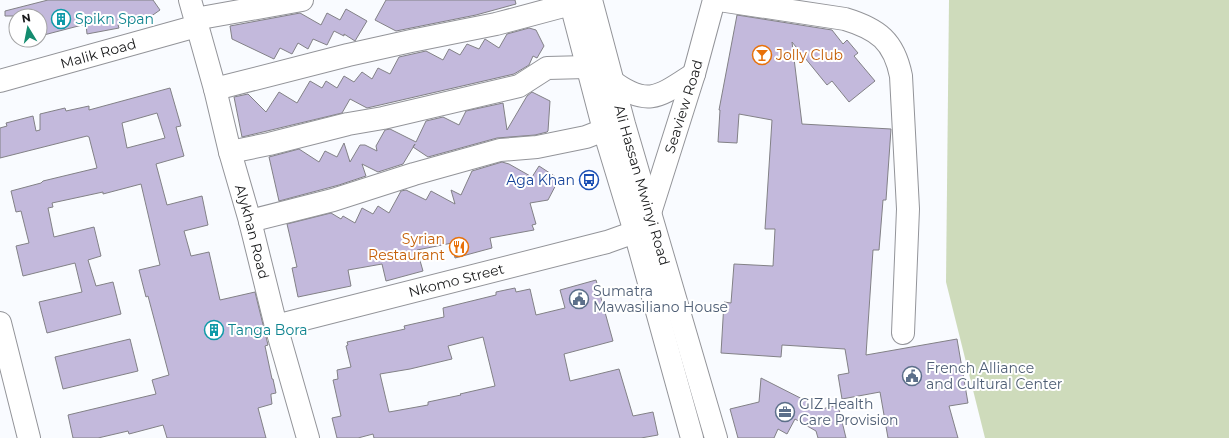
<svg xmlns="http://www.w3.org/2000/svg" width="1229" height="438" viewBox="0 0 1229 438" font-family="Montserrat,sans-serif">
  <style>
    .green { fill: #cedbbb }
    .building { fill: #c3b9dc; stroke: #828186; fill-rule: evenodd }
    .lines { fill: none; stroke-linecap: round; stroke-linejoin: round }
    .minor-casing { stroke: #939499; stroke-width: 24 }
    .major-casing { stroke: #939499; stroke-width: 24 }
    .highway-casing { stroke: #939499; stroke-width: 24 }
    .minor { stroke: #fff; stroke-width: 22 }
    .major { stroke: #fff; stroke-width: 22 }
    .highway { stroke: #fff; stroke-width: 22 }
    .labels { text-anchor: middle; stroke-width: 4; stroke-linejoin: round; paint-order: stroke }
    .culture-label { font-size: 14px; fill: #0d838f; stroke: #fff; text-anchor: start }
    .street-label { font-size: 14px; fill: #191a1b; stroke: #fff }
    .food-label { font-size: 14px; fill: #c56008; stroke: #fff; text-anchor: start }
    .transit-label { font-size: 14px; fill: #164399; stroke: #fff; text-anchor: end }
    .service-label { font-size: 14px; fill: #4e5e75; stroke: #fff; text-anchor: start }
  </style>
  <rect width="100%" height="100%" fill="#f9fbff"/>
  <polygon class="green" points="949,0 1229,0 1229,438 985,438 946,282"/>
  <g class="building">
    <polygon points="48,0 153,0 160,10 150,17 118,25 119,28 87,34 86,24 40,36 40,16 5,16 5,11"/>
    <polygon points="386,0 515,0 516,4 476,15 396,31 375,20"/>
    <polygon points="346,9 367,21 355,41 344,34 344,36 334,31 327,45 313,39 308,49 298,43 292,54 280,48 274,59 232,39 230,26 300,13 321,25 327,13 340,20"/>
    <polygon points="737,15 832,30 843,44 847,40 858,53 854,56 875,81 849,102 832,81 827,85 792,42 802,124 891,129 886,200 883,200 879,250 873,250 866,355 957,339 968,403 949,406 958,438 888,438 880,392 842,399 838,375 849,373 845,349 782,345 781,357 721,353 724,302 731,303 734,264 773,266 775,229 765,229 772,120 739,114 737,143 718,142 720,110 719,110"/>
    <polygon points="529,28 536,30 544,46 537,58 533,56 529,65 514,74 367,108 350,99 342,113 242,137 234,97 248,94 266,112 279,92 297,103 310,81 322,88 326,81 337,88 344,76 354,82 362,72 372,79 378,68 390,74 399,57 426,51 443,60 449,49 460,55 467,44 479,49 485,39 499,48 507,34"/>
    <path d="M170,88L181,126L176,127L184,156L156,164L167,205L202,196L208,225L184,231L191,256L209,252L220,300L255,292L268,345L265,346L272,379H273L276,393L271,394V396L272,404L258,408L266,438H167L163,425L129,434L128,431L98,438H73L68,415L156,394L152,380L169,375L148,296L146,297L139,270L160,265L159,261L141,184L103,194V192L52,203L53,207L48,208L54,237L94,227L101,256L88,260L96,286L113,282L121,314L47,333L39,302L82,292L75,263L23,276L16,246L29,243L21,211L16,212L11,191L41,183L43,181L97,168L89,137L87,136L0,158V128L7,126L6,123L33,116L36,131L40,130V114L65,108L66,111L89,106V110ZM157,113L165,138L127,148L122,123Z"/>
    <polygon points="532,92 550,101 548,131 547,132 535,135 497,138 428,157 413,147 415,144 403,164 378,172 362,164 366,176 339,185 279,201 269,157 299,149 319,162 325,151 337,157 344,143 350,162 360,145 365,145 377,151 376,146 385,130 390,129 416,142 426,121 443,117 459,125 466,111 503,103 507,130 527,96"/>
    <polygon points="502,162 509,164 532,177 539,166 559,179 548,200 530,203 536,224 532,225 534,230 490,238 492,248 455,258 452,243 417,250 423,271 386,281 382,264 348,270 351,286 298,297 292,268 297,267 287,224 331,213 341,219 343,216 355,223 362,208 373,214 378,206 389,213 401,191 406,190 426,200 431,191 455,204 451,190 461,195 472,171"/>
    <path d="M596,280L613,341L564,354L570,381L619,369L633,416L653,412L658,435L641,438H374L373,434L358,438H337L332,418L341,416L333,380L338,379L337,370L351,367L346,346L348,345L347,342L405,329L404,326L444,317L443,308L496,295V292L515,288L516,292L530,289L536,315L565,308L560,290ZM483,337L495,386L460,394L461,395L428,402V405L389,412L380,374L410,369L452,359L448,346Z"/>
    <polygon points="130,339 138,371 63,389 55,357"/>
    <polygon points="761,378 822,409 838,405 846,438 818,438 816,431 795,419 787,434 778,429 774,438 738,438 730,409 759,402"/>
  </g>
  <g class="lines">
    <g class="minor-casing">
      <g id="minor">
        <path id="s1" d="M190,0L215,89L230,152L250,221L276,326L308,438"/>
        <path d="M719,0L845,19C878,29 894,41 901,76L908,209L903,333"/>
        <polyline points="195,19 302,0"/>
        <path id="s2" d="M0,81L197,26"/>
        <polyline points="215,89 348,55 411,41 496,24 571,4"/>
        <polyline points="230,152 269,144 348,124 383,118 519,86 547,68 587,67"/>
        <polyline points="250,221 333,200 414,174 500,150 537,147 586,137 604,130"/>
        <polyline points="0,323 29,438"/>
        <path id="s3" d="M276,326L607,242L635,232"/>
      </g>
    </g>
    <g class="major-casing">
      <g id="major">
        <path id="s4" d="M645,222L650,213L694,74L714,0"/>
      </g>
    </g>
    <g class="highway-casing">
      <g id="highway">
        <polyline points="570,0 604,130 635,232 692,438"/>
        <path id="s5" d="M591,0L624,124L716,438"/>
        <path d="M612,81C648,108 660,96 694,74"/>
      </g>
    </g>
    <use href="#minor" class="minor"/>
    <use href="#major" class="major"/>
    <use href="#highway" class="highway"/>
  </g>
  <defs>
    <g id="building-ring" transform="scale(1)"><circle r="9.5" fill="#fff" stroke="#0f9aa8" stroke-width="1.5"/><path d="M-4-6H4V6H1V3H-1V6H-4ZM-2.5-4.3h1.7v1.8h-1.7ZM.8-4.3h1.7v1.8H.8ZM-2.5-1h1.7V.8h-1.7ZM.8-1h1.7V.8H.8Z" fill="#0f9aa8"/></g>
    <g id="bar-ring" transform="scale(1)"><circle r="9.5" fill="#fff" stroke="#e8710a" stroke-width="1.5"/><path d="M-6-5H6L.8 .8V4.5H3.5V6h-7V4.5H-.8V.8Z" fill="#e8710a"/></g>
    <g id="bus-ring" transform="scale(1)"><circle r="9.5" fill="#fff" stroke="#1a4fb4" stroke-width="1.5"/><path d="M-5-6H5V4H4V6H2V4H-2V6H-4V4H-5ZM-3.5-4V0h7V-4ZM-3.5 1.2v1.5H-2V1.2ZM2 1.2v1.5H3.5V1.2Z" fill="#1a4fb4"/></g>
    <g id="restaurant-ring" transform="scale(1)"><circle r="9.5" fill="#fff" stroke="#e8710a" stroke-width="1.5"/><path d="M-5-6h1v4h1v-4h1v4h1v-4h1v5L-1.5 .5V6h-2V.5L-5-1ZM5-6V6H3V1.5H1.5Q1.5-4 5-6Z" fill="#e8710a"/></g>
    <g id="civic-ring" transform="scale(1)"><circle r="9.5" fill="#fff" stroke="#5c6f8a" stroke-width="1.5"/><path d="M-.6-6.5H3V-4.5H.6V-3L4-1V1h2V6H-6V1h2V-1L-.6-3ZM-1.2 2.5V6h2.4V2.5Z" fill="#5c6f8a"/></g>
    <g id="office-ring" transform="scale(1)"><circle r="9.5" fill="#fff" stroke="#5c6f8a" stroke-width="1.5"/><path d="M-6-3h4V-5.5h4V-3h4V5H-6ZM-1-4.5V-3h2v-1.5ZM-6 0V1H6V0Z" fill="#5c6f8a"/></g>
  </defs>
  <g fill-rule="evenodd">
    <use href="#building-ring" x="61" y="19"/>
    <use href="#bar-ring" x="762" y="55"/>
    <use href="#bus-ring" x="589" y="180"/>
    <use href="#restaurant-ring" x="459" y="247"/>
    <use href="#civic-ring" x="579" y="299"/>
    <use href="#building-ring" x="214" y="330"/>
    <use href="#civic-ring" x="912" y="376"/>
    <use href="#office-ring" x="785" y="412"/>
  </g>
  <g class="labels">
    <g class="culture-label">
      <text x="75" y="24">Spikn Span</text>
      <text x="228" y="335">Tanga Bora</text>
    </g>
    <g class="street-label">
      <text dy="5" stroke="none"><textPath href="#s2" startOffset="102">Malik Road</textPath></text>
      <text dy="5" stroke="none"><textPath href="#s4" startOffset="122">Seaview Road</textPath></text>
      <text dy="5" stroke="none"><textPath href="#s5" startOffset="192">Ali Hassan Mwinyi Road</textPath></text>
      <text dy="5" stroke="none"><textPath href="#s1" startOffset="240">Alykhan Road</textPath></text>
      <text dy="5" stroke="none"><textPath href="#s3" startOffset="186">Nkomo Street</textPath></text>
    </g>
    <g class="food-label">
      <text x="776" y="60">Jolly Club</text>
      <text x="445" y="244" text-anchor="end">Syrian<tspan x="445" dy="16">Restaurant</tspan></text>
    </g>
    <g class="transit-label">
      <text x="575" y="185">Aga Khan</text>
    </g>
    <g class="service-label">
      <text x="593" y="296">Sumatra<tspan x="593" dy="16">Mawasiliano House</tspan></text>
      <text x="926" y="373">French Alliance<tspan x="926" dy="16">and Cultural Center</tspan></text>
      <text x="799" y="409">GIZ Health<tspan x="799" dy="16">Care Provision</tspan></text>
    </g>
  </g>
  <g transform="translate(28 28) rotate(350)"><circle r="19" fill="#ffffff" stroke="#a3a3a4"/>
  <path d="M0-3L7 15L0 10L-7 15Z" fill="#148c6f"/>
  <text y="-6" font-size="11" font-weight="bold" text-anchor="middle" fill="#191a1b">N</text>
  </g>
</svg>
